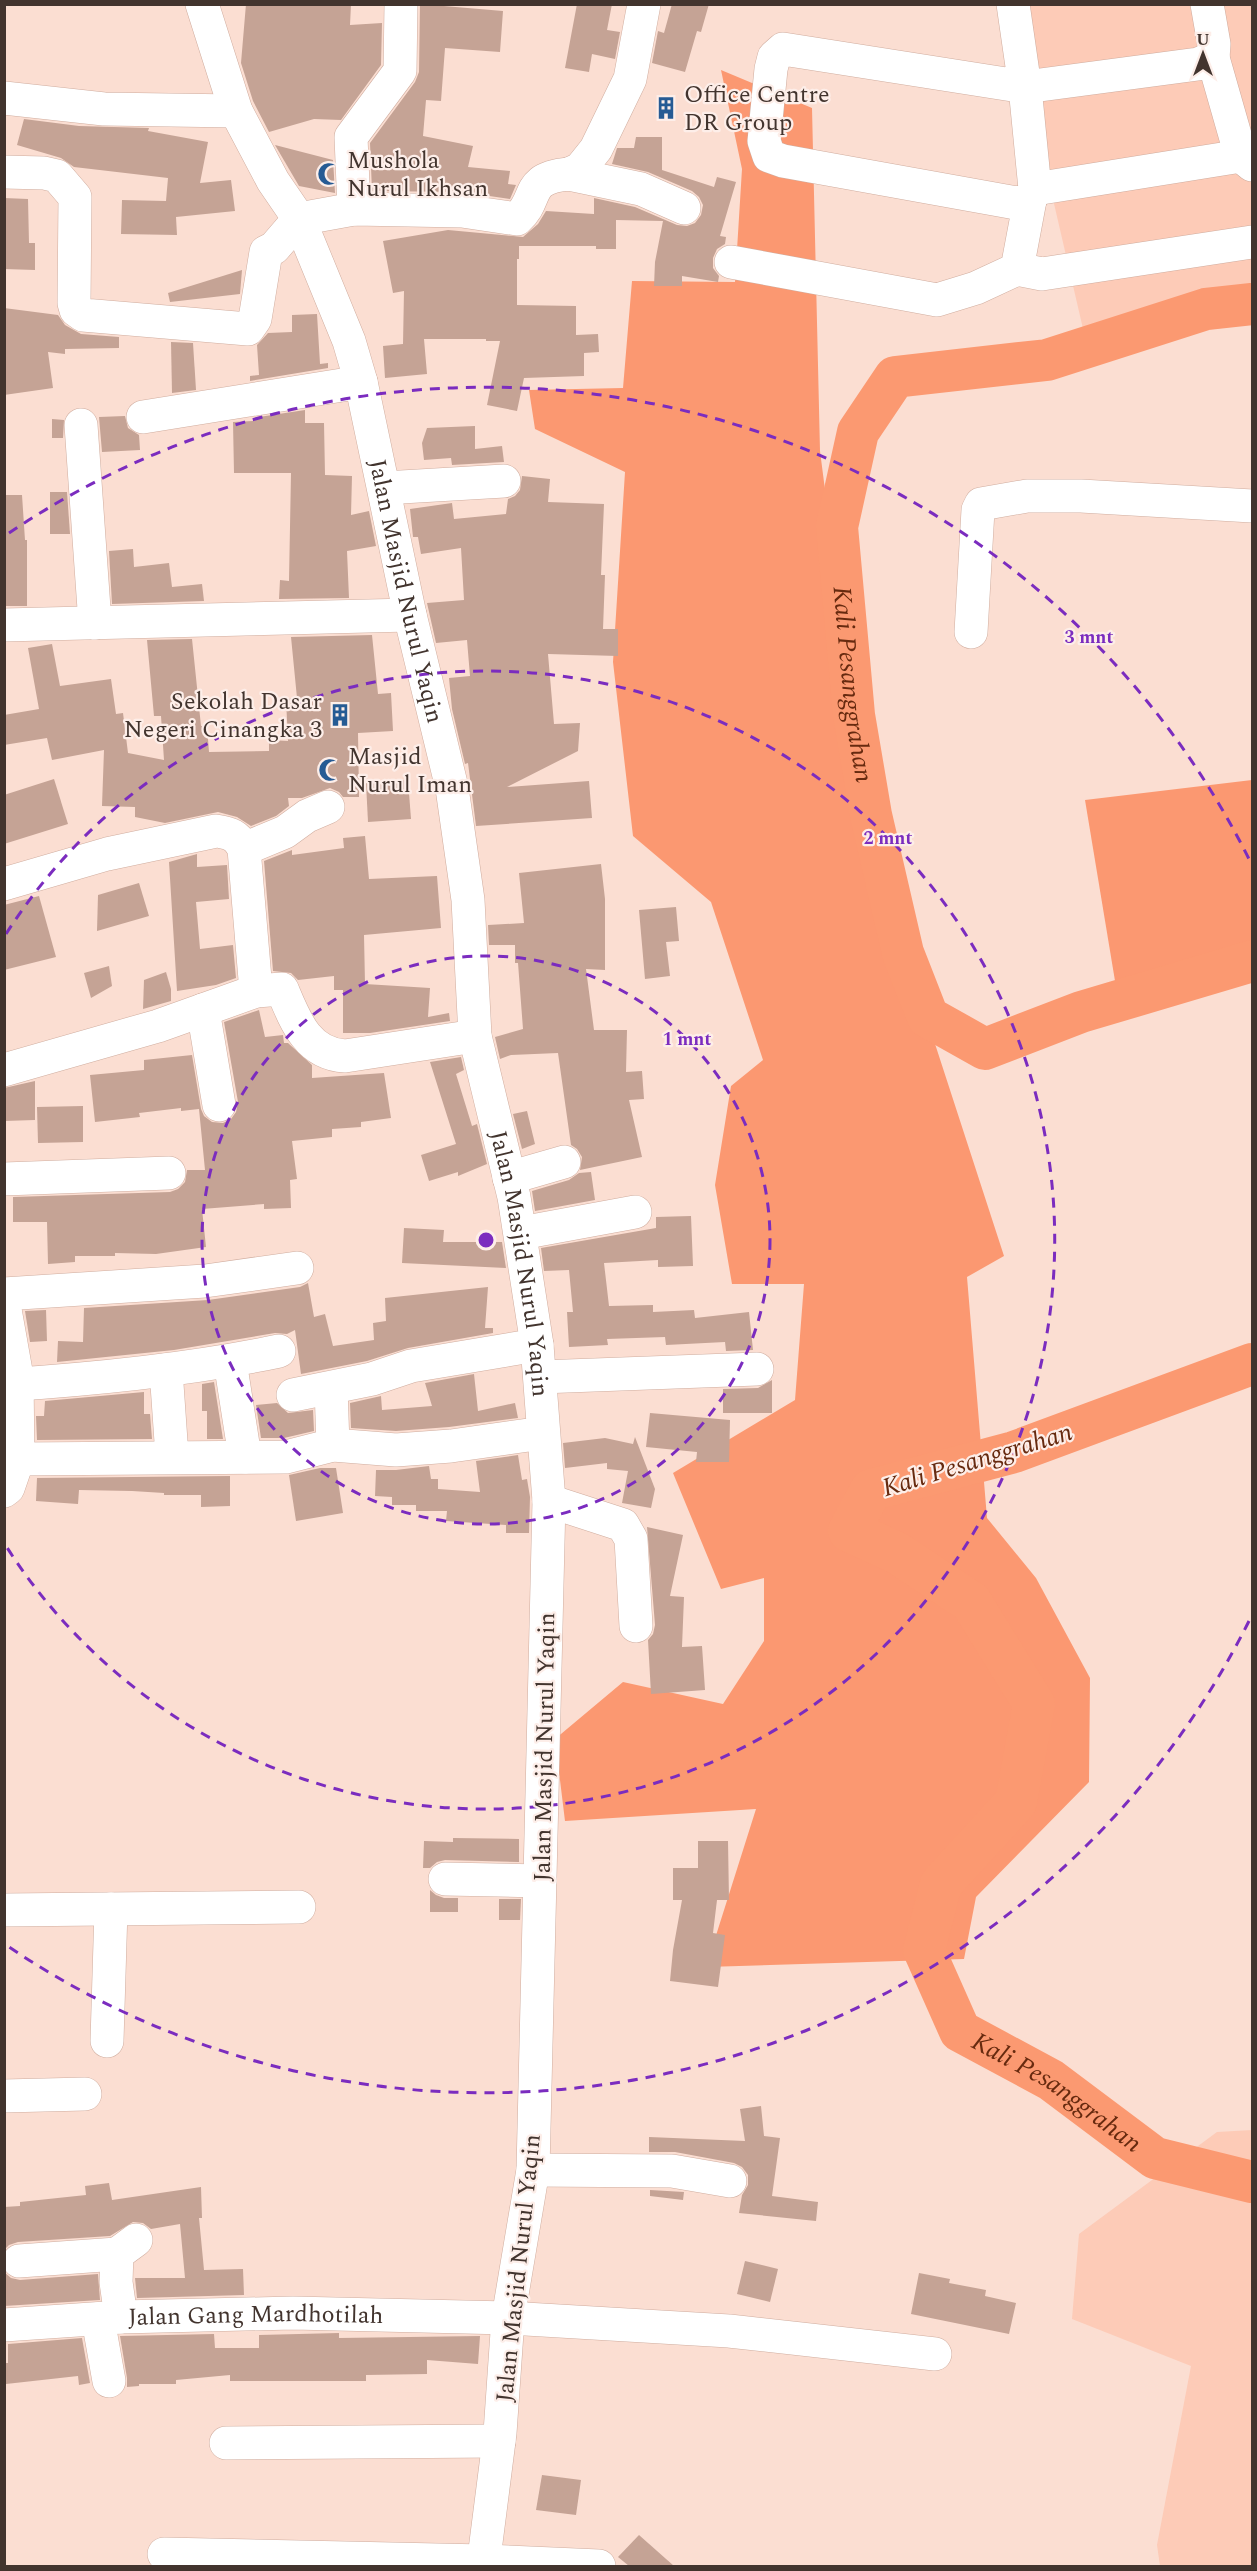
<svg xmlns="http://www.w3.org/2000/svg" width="1257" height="2571" viewBox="0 0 1257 2571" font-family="Spectral,serif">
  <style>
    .green { fill: #fdcbb7 }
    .forest { fill: #fb9871 }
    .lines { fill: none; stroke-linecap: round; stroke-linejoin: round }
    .river { stroke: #fb9971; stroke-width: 42 }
    .building { fill: #c5a395 }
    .minor-casing { stroke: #d0ad9f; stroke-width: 34 }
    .minor { stroke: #fff; stroke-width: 33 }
    .ring { fill: none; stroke: #7b2cbf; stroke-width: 3; stroke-dasharray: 10 8 }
    .labels { text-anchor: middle; stroke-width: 4.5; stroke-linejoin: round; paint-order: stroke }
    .poi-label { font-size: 24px; fill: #42342e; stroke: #fdeee9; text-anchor: start }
    .street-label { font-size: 24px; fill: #42342e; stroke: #fdeee9 }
    .water-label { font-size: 26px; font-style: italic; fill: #672a0f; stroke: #fdeee9 }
    .centre { fill: #7b2cbf; stroke: #fdeee9; stroke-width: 3 }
    .ring-label { font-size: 18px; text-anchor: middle; font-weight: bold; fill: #7b2cbf; stroke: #fdeee9; stroke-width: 4.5; stroke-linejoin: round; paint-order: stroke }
  </style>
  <rect width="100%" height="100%" fill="#fbded2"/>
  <g class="green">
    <polygon points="1008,5 1252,5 1252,324 1087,346"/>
    <polygon points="1252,2130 1252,2566 1160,2566 1157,2545 1191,2366 1072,2319 1079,2234 1217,2132"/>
  </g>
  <g class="forest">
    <polygon points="721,70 812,108 820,451 871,847 1004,1256 967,1277 987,1518 1036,1578 1090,1678 1089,1782 976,1897 964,1959 706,1967 756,1809 565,1821 555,1739 623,1682 723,1704 764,1641 764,1578 721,1589 673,1473 795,1400 804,1284 732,1284 715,1185 731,1086 763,1060 711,902 633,836 613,662 625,472 535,429 529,390 623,388 632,281 735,282 742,169"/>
    <polygon points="1252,780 1252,963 1118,999 1085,800"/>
  </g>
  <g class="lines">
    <g class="river">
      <path id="s1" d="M1252,304L1206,309L1047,360L895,377L858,432L837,527L854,715L871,815L903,953L928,1017L985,1049L1081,1012L1252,961"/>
      <path id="s2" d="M1252,1364L1014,1452L871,1490L849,1531L897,1553L971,1602L1034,1704L1016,1802L941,1884L924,1950L960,2031L1051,2080L1155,2158L1252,2182"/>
    </g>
  </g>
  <g class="building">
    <polygon points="246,4 351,4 350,25 382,23 381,65 341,120 314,119 269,132 253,101 241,63"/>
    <polygon points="420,4 503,11 500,52 445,48 441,101 426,100 423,136 473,146 468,167 510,171 508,184 516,185 510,199 462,192 372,191 370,143 415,82 419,72"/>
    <polygon points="577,4 612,4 607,30 620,32 615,59 592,54 589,72 565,68"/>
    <polygon points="672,4 709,4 701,32 697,31 685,72 652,63 658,31 664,33"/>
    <polygon points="24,119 79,126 149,128 148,131 208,142 200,183 231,180 235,211 176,217 177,235 121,234 122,200 166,201 168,178 74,167 61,158 17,145"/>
    <polygon points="636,137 662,137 662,170 714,187 717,177 736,182 720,236 726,237 725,244 717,249 713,258 713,268 719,276 718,282 682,276 682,286 654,286 655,262 663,221 616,220 616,249 596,249 596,246 519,246 519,259 517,259 517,305 576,306 576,335 598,334 599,352 584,353 584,376 524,378 517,411 487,405 500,341 486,341 486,339 424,339 427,374 385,378 383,346 403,344 404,291 393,293 383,241 448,230 523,237 538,224 546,211 594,214 594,198 635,207 677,225 687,226 695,223 701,215 703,205 699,197 692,191 648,172 612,164 617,148 634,148"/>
    <polygon points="275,145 333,160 335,193 299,186"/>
    <polygon points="4,198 28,199 29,243 35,243 35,270 4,269"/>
    <polygon points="242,270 240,294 170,302 168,293"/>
    <polygon points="4,308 58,315 65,325 81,334 119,337 119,348 65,349 65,354 48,352 53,388 4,395"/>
    <polygon points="317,314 320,364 328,363 328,368 250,381 250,376 259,375 257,345 268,333 292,332 292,315"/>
    <polygon points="171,342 193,343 196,390 172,393"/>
    <polygon points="305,410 305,423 324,423 325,475 352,476 351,515 369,511 376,546 347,551 349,598 279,599 280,580 289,581 291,473 234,473 233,422 253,421 253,418"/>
    <polygon points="125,416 128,428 139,435 140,450 102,452 99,417"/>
    <polygon points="52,419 64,420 63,438 52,438"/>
    <polygon points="475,426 475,449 502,446 504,462 452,465 451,458 424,460 422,443 427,428"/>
    <polygon points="522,476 550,479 548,502 604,504 601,575 605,575 603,629 618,629 618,656 548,654 554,724 580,723 578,751 507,787 589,781 592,818 476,826 468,763 465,764 452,709 449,678 470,676 467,640 436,643 427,603 464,600 461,548 421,554 418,537 413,537 410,509 452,503 454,519 506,514 508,499 515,496 520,490"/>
    <polygon points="50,492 67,492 70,534 50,534"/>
    <polygon points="4,495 22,495 25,540 27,540 27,606 4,606"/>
    <polygon points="133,549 134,567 169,563 172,587 202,584 204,601 112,604 109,551"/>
    <polygon points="372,635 378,694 391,693 393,731 358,733 359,797 343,797 339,792 330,788 302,798 288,798 289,806 276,816 251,826 237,817 218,812 165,823 135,817 135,807 102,806 104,750 52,760 47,738 4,745 4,715 39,709 28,648 52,644 60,686 111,679 116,714 123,713 128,753 164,760 161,716 154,716 147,640 192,639 201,726 207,726 209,752 269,751 269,740 288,741 286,699 297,698 291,637"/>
    <polygon points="54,779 68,824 4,844 4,795"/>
    <polygon points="408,780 411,819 368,822 366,783"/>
    <polygon points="365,836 369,879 437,876 441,928 364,935 365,984 430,988 428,1017 449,1013 450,1021 370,1033 343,1033 343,990 334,990 334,976 298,980 291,973 273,971 264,861 292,850 292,855 344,848 343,838"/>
    <polygon points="197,854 197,867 227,865 229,899 196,902 200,949 233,945 236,978 216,985 177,991 169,862"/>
    <polygon points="601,864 605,899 605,970 586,969 594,1030 627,1030 626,1072 642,1071 644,1099 629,1100 642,1157 580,1170 582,1157 577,1149 571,1145 558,1053 511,1055 500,1059 495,1037 523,1029 518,963 515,963 515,945 489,945 488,925 524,923 519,873"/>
    <polygon points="139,883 149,916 97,931 98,895"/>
    <polygon points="39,896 56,957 4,970 4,905"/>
    <polygon points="676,907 679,941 666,942 670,976 645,979 639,910"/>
    <polygon points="109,966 112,986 91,998 84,973"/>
    <polygon points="166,972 171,989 171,1001 143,1009 144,980"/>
    <polygon points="259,1010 265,1037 283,1035 284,1043 288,1043 312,1065 312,1078 384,1073 391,1118 361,1122 361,1127 332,1129 332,1137 292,1141 297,1179 290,1180 291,1208 264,1209 264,1204 202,1209 206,1247 156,1254 115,1253 115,1256 75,1256 75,1262 48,1264 47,1222 13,1222 13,1197 170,1192 178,1189 185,1182 187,1170 205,1170 199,1109 181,1111 181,1108 139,1113 140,1117 95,1122 90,1075 144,1070 144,1060 192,1055 201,1109 204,1116 212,1122 223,1123 231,1119 236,1112 238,1102 224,1022"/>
    <polygon points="461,1057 464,1070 456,1074 472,1126 477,1124 487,1164 458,1176 458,1172 429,1181 421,1155 456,1144 430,1062"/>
    <polygon points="35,1081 35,1120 4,1121 4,1088"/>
    <polygon points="83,1106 83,1142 38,1143 37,1107"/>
    <polygon points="527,1111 535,1144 522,1149 513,1114"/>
    <polygon points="591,1172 595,1200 535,1211 532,1191 569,1180 579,1173"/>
    <polygon points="691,1216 693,1266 658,1267 658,1260 604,1263 609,1306 653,1305 653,1312 694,1310 695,1318 749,1312 753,1350 726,1351 725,1342 666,1345 665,1337 607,1339 608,1345 569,1347 567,1312 573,1312 569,1270 544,1271 541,1248 656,1228 656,1217"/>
    <polygon points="404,1228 444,1230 443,1242 502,1242 506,1268 402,1263"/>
    <polygon points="308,1283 314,1317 325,1314 333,1346 374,1340 373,1323 386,1321 385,1298 488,1287 485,1328 493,1328 493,1333 408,1348 367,1361 301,1374 295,1330 287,1334 275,1333 174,1350 57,1362 58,1341 83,1342 84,1308 208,1300 300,1287"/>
    <polygon points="46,1310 47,1341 30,1342 25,1311"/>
    <polygon points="474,1374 478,1411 515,1403 518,1418 449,1427 396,1431 351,1428 350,1403 381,1396 382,1410 432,1406 425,1383"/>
    <polygon points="772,1380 772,1413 723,1413 723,1389 758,1388"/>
    <polygon points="214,1382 223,1439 207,1439 207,1411 202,1411 202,1384"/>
    <polygon points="144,1392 144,1414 150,1414 152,1439 37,1440 36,1416 44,1416 45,1401"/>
    <polygon points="277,1403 288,1413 313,1410 314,1431 284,1438 261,1438 256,1405"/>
    <polygon points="650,1413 730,1420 729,1462 696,1462 697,1452 646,1447"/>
    <polygon points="635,1437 655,1489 651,1508 622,1503 628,1471 607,1469 607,1463 565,1468 563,1443 605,1438 633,1444"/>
    <polygon points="518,1455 522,1480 527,1479 530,1497 529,1533 506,1533 506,1525 446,1521 447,1511 416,1511 416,1505 392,1505 392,1497 375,1496 376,1470 396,1470 429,1466 431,1479 438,1479 438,1489 480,1492 476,1461"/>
    <polygon points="320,1468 336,1468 343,1513 296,1521 289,1475"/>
    <polygon points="230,1476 230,1506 201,1507 201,1495 164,1495 164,1493 132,1491 79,1490 78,1504 36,1501 37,1478"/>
    <polygon points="647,1527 683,1535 670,1596 684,1597 682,1647 702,1646 705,1690 651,1694 648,1640 653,1634 655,1625"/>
    <polygon points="453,1838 519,1839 519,1862 445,1860 437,1862 430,1868 423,1868 424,1841 453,1842"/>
    <polygon points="698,1841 728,1841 729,1900 717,1900 713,1933 725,1935 718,1987 670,1981 673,1950 682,1900 673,1900 673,1868 698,1868"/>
    <polygon points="430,1890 436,1895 444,1898 458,1898 458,1912 430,1912"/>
    <polygon points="499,1899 521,1899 520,1920 499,1920"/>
    <polygon points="761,2106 764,2136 780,2138 772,2196 818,2202 816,2221 739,2213 742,2195 748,2185 748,2175 742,2167 734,2163 675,2152 649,2152 649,2137 745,2141 740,2109"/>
    <polygon points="109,2183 112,2200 201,2187 202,2218 199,2218 204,2270 243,2269 244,2295 137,2298 135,2278 185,2278 180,2224 151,2229 143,2223 133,2222 110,2236 18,2242 9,2245 4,2250 4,2207 20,2206 20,2202 86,2195 85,2186"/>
    <polygon points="650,2190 684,2192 683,2200 650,2196"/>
    <polygon points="745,2261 778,2269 770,2302 737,2294"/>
    <polygon points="4,2272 11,2278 20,2280 98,2274 100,2300 4,2306"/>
    <polygon points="919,2273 950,2279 949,2283 986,2290 985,2296 1016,2303 1009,2334 911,2314"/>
    <polygon points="339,2333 339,2338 480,2336 478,2364 427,2360 427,2374 366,2375 366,2381 230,2381 230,2375 176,2380 176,2384 139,2384 139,2386 127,2387 127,2378 120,2336 214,2334 215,2348 259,2348 259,2335"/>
    <polygon points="82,2338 90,2383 79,2385 78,2376 6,2384 4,2363 8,2363 8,2344"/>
    <polygon points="542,2475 581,2480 576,2515 536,2510"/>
    <polygon points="639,2535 674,2566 629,2566 618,2557"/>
  </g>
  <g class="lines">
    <g class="minor-casing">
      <g id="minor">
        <path id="s3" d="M202,4L236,111L273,181L299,219L349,341L361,382L410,615L452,788L468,900L475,1036L514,1197L537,1345L549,1501L533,2170L508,2318L500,2433L483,2566"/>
        <polyline points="1013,4 1025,87 1035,189 1030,200 1016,203 783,161 769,156 764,141 771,69 774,57 783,49 1025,87 1198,64 1213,58 1214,44 1207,4"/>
        <polyline points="1213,58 1241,156 1252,165"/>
        <polyline points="4,98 104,109 236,111"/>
        <path d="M4,172L44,173L57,176L75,197L74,303L76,310L83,315L248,329L255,319L266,252L274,248L299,219L354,209L462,211L517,219C540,199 523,178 569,174L641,189L684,208"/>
        <polyline points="569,174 580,169 596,149 630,79 644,4"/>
        <polyline points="1035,189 1241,156"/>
        <polyline points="354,209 351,137 400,71 401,4"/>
        <polyline points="731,262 937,300 976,288 1017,269 1030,200"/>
        <polyline points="1017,269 1042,274 1252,242"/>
        <polyline points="143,417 361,382"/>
        <polyline points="81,425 95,623"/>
        <polyline points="384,488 504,481"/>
        <polyline points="4,625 410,615"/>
        <polyline points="971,632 978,510 981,504 1027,496 1081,496 1252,506"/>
        <polyline points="244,849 285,832 307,816 328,807"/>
        <path d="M4,884L107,854L216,831C230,833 237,835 244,849L256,991"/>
        <polyline points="203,1010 219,1105"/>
        <path d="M4,1070L158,1026L256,991L282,989C295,1020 307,1054 345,1056L475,1036"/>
        <polyline points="509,1178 564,1162"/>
        <polyline points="4,1179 169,1173"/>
        <polyline points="521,1233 635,1212"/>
        <polyline points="4,1294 205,1281 297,1268"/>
        <polyline points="4,1304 17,1377 18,1459 8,1488 4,1491"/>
        <polyline points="230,1361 245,1457"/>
        <polyline points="166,1370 172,1456"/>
        <polyline points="540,1377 757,1369"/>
        <path d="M4,1385C96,1379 189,1370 279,1351"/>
        <polyline points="331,1388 333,1445"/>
        <polyline points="293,1395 372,1379 411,1366 537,1345"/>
        <polyline points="18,1459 286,1457 333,1445 396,1450 451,1446 543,1433"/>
        <polyline points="549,1501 623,1525 631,1539 636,1626"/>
        <polyline points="445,1879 540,1881"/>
        <polyline points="4,1910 299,1907"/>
        <polyline points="107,2041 111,1909"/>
        <polyline points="4,2096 85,2094"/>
        <polyline points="533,2170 672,2171 730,2181"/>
        <polyline points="19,2261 117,2254"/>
        <polyline points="121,2317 116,2282 117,2254 136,2240"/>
        <polyline points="98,2319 109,2381"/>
        <path id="s4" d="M4,2325L121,2317L293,2313L508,2318L729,2331L935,2354"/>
        <polyline points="226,2443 499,2441"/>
        <polyline points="164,2554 484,2561 599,2566"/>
      </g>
    </g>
    <use href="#minor" class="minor"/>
  </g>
  <g class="ring">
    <circle cx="486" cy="1240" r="284"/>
    <path d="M6 934A569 569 0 1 1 6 1546"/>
    <path d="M1249 1621A853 853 0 0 1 9 1947M9 533A853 853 0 0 1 1249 859"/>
  </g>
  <defs>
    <g id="building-bare" transform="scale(1.8)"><path d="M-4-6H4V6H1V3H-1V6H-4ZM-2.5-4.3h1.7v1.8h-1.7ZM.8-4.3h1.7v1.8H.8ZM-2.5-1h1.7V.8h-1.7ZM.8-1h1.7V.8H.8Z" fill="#265b94" stroke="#fdeee9" stroke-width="2.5" paint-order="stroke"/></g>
    <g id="mosque-bare" transform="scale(1.8)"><path d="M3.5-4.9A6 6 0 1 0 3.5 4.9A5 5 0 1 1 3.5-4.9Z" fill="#265b94" stroke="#fdeee9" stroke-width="2.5" paint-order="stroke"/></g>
  </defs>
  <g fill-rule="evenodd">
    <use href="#building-bare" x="666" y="108"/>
    <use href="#mosque-bare" x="329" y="174"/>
    <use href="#building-bare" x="340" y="715"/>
    <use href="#mosque-bare" x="330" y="770"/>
  </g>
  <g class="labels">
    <g class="poi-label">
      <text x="684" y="102">Office Centre<tspan x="684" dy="28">DR Group</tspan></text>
      <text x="347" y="168">Mushola<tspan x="347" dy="28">Nurul Ikhsan</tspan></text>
      <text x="322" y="709" text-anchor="end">Sekolah Dasar<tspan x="322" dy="28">Negeri Cinangka 3</tspan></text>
      <text x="348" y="764">Masjid<tspan x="348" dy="28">Nurul Iman</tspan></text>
    </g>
    <g class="street-label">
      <text dy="8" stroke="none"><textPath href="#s3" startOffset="626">Jalan Masjid Nurul Yaqin</textPath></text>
      <text dy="8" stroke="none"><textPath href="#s3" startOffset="1310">Jalan Masjid Nurul Yaqin</textPath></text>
      <text transform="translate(544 1747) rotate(-89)" y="8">Jalan Masjid Nurul Yaqin</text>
      <text transform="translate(518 2268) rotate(-84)" y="8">Jalan Masjid Nurul Yaqin</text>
      <text dy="8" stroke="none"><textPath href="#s4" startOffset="252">Jalan Gang Mardhotilah</textPath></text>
    </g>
    <g class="water-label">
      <text dy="9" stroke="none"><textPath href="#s1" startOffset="688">Kali Pesanggrahan</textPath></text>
      <text transform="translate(977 1459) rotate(-17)" y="9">Kali Pesanggrahan</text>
      <text dy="9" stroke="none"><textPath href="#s2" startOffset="1192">Kali Pesanggrahan</textPath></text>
    </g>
  </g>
  <circle cx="486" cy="1240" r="9" class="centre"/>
  <g class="ring-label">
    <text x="1089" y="643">3 mnt</text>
    <text x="888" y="844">2 mnt</text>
    <text x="687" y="1045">1 mnt</text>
  </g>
  <rect width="1257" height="2571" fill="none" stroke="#42342e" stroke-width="12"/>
  <g transform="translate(1203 54)" stroke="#fdeee9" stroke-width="4.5" paint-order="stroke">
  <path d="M0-4.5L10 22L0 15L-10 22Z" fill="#42342e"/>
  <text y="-9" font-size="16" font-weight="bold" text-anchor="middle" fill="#42342e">U</text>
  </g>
</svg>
